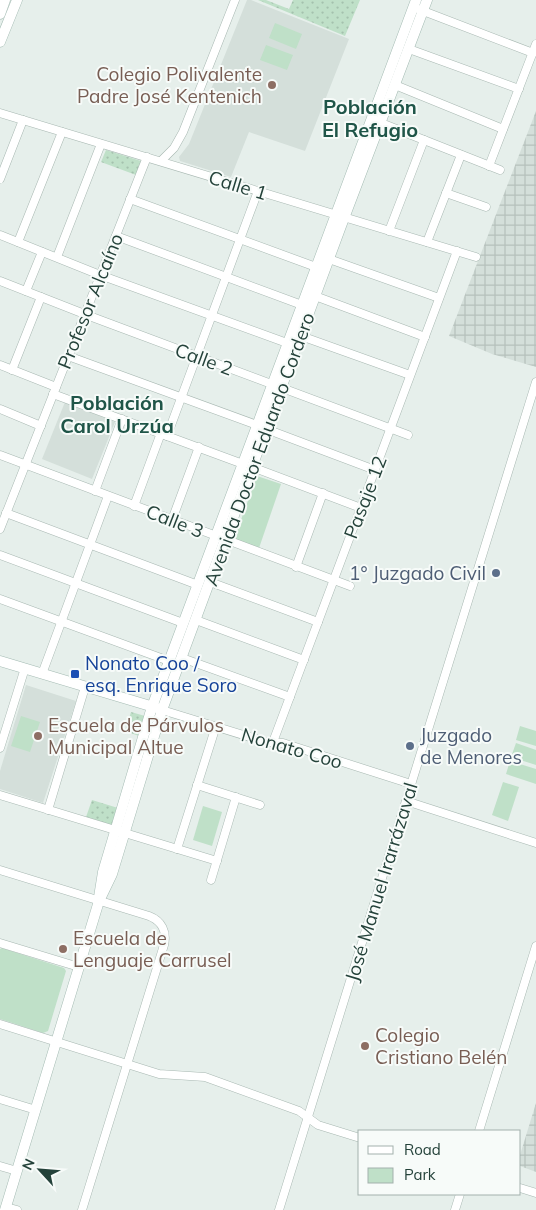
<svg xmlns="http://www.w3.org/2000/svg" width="536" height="1210" viewBox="0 0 536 1210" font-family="Mulish,sans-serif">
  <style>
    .built { fill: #d4dfda }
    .industrial { fill: url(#industrial-grid) }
    .grass { fill: url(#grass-dots) }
    .park { fill: #bfe0c8 }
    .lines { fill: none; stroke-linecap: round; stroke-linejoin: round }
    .street-casing { stroke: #a8b8b2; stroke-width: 9 }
    .secondary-casing { stroke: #a4bbb3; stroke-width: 11 }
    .street { stroke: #fff; stroke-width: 8 }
    .secondary { stroke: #fff; stroke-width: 10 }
    .education-dot { fill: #8d6e63; stroke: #f7fbf9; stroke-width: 2 }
    .service-dot { fill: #5c6f8a; stroke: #f7fbf9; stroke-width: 2 }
    .transit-dot { fill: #1a4fb4; stroke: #f7fbf9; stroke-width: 2 }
    .labels { text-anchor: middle; stroke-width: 4; stroke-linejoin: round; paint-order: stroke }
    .education-label { font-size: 19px; fill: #785e54; stroke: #f7fbf9; text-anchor: start }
    .street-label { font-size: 19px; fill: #24423a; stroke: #f7fbf9 }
    .service-label { font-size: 19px; fill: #4e5e75; stroke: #f7fbf9; text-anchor: end }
    .transit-label { font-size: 19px; fill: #164399; stroke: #f7fbf9; text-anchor: start }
    .neighbourhood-label { font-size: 20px; font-weight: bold; fill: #1f5548; stroke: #f7fbf9 }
  </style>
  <defs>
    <pattern id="industrial-grid" width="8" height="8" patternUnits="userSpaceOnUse" patternTransform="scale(1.25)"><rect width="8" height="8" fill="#d4dfda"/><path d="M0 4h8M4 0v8" fill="none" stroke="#b6c1bc"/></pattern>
    <pattern id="grass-dots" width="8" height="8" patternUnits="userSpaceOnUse" patternTransform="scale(1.25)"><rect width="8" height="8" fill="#bfe0c8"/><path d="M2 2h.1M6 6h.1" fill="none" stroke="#a4c1ad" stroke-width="1.8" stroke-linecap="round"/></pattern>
  </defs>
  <rect width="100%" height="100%" fill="#e6efeb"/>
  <g class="built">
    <polygon points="247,0 251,0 349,39 305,151 249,132 231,177 180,161 179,157 189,144"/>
    <polygon points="65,402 115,422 92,479 42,459"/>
    <polygon points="26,685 76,701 43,803 0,789 0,771"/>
  </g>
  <g class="industrial">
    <polygon points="536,111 536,367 492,354 449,336"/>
    <polygon points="536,1103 536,1172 520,1166 520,1155"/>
  </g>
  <g class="grass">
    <polygon points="258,0 266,0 289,9 293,0 360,0 345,36"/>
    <polygon points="106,150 141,161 136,175 101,162"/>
    <polygon points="131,712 145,716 139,736 125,731"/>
    <polygon points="92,800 118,808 112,825 86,817"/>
  </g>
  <g class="park">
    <polygon points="275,23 302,34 296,49 269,38"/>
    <polygon points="266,45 293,55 287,70 260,60"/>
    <polygon points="257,476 281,484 259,548 234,539"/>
    <polygon points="21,716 40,722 30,752 11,746"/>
    <polygon points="520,726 536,731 536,746 516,740"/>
    <polygon points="516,743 536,750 536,765 511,757"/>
    <polygon points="510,761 536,769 536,784 506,774"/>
    <polygon points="503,782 519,787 508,821 492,815"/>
    <polygon points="203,806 222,812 212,846 193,840"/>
    <polygon points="2,948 64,968 66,971 48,1031 43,1033 0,1019 0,949"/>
  </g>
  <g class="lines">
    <g class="street-casing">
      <g id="street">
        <polyline points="418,9 533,53"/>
        <polyline points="409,49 519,89"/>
        <polyline points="395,85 503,129"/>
        <polyline points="0,113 476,257"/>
        <polyline points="376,121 500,170"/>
        <polyline points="161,161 174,148 183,132 235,0"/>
        <polyline points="489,166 536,44"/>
        <polyline points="0,179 23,120"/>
        <polyline points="446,193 486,207"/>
        <polyline points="130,199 316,267"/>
        <polyline points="389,231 424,140"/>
        <polyline points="0,235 100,275 287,343"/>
        <polyline points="116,236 302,305"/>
        <polyline points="18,242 62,132"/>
        <polyline points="427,242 461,155"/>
        <polyline points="57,257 101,144"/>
        <polyline points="329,259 439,298"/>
        <polyline points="0,281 92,317 408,435"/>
        <polyline points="26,291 42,252"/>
        <polyline points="315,296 425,337"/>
        <polyline points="301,336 410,375"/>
        <polyline points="68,356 257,425"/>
        <polyline points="0,365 56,387"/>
        <polyline points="12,370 41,297"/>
        <polyline points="53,394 243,464"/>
        <polyline points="0,409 41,426"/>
        <polyline points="266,429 375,470"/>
        <polyline points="167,436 258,191"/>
        <polyline points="0,455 350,586"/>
        <polyline points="252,467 361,508"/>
        <polyline points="95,491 122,419"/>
        <polyline points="134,506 161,433"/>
        <polyline points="6,513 198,585"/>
        <polyline points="172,520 199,447"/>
        <polyline points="0,529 147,157"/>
        <polyline points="0,555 183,623"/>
        <polyline points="296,567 323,493"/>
        <polyline points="210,582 318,622"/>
        <polyline points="0,599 169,661"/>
        <polyline points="196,620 304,660"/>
        <polyline points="182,658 290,697"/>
        <polyline points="42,674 108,496"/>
        <polyline points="162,710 266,742 283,743 411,784"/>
        <polyline points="273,742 457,251"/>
        <polyline points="0,748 25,668"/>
        <polyline points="197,785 260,805"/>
        <polyline points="0,795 217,861"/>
        <polyline points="406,801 536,843"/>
        <polyline points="48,810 85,687"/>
        <polyline points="177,849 216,726"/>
        <path d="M0,870L149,916C162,921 167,932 164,945L82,1210"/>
        <polyline points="211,880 236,797"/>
        <polyline points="0,943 79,967"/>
        <polyline points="0,1024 159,1074 205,1077 299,1111 318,1125 360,1138"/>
        <polyline points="0,1099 36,1110"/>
        <polyline points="479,1131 536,946"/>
        <polyline points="0,1166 17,1171"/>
        <polyline points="520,1188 536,1193"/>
        <polyline points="6,1207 17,1210"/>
        <polyline points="279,1210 536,382"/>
        <polyline points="455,1210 460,1194"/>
      </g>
    </g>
    <g class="secondary-casing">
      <g id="secondary">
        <polyline points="0,14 5,0"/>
        <polyline points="0,42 17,0"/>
        <polyline points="0,661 157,708"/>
        <polyline points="99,897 103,872 152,707 416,0"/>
        <polyline points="5,1210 99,901 112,874 162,710 341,226 427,0"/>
      </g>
    </g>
    <use href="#street" class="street"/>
    <use href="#secondary" class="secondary"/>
  </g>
  <g class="education-dot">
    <circle cx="272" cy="85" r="5"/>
    <circle cx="38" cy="736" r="5"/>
    <circle cx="63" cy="949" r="5"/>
    <circle cx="365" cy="1046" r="5"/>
  </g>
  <g class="service-dot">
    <circle cx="496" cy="573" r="5"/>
    <circle cx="410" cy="746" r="5"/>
  </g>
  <rect class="transit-dot" x="70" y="669" width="10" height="10" rx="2.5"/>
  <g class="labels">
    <g class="education-label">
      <text x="262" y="81" text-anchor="end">Colegio Polivalente<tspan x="262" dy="22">Padre José Kentenich</tspan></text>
      <text x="48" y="732">Escuela de Párvulos<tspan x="48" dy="22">Municipal Altue</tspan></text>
      <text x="73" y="945">Escuela de<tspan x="73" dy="22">Lenguaje Carrusel</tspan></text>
      <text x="375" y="1042">Colegio<tspan x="375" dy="22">Cristiano Belén</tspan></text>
    </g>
    <g class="street-label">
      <text transform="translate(238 185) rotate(17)" y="7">Calle 1</text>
      <text transform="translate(90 301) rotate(-68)" y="7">Profesor Alcaíno</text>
      <text transform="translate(204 359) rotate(20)" y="7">Calle 2</text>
      <text transform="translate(259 449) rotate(-70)" y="7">Avenida Doctor Eduardo Cordero</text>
      <text transform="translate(365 497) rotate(-69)" y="7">Pasaje 12</text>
      <text transform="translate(175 521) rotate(21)" y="7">Calle 3</text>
      <text transform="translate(292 748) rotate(16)" y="7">Nonato Coo</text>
      <text transform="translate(381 882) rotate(-73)" y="7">José Manuel Irarrázaval</text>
    </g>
    <g class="service-label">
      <text x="486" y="580">1° Juzgado Civil</text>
      <text x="420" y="742" text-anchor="start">Juzgado<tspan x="420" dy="22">de Menores</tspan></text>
    </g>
    <g class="transit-label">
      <text x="85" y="670">Nonato Coo /<tspan x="85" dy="22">esq. Enrique Soro</tspan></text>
    </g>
    <g class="neighbourhood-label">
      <text x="370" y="114">Población<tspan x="370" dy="23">El Refugio</tspan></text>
      <text x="117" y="410">Población<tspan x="117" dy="23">Carol Urzúa</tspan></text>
    </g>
  </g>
  <rect x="358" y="1130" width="162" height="65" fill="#f7fbf9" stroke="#a3b1ad"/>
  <rect x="368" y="1146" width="25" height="8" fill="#ffffff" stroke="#a3b1ad"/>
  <text x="404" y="1155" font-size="15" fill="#24423a">Road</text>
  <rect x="368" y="1168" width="25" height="15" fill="#bfe0c8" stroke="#a3b1ad"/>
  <text x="404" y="1180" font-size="15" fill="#24423a">Park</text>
  <g transform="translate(40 1170) rotate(296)" stroke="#f7fbf9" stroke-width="4" paint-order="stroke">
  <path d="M0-4L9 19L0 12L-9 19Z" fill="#24423a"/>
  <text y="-8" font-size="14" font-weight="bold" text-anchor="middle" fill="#24423a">N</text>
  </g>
</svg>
